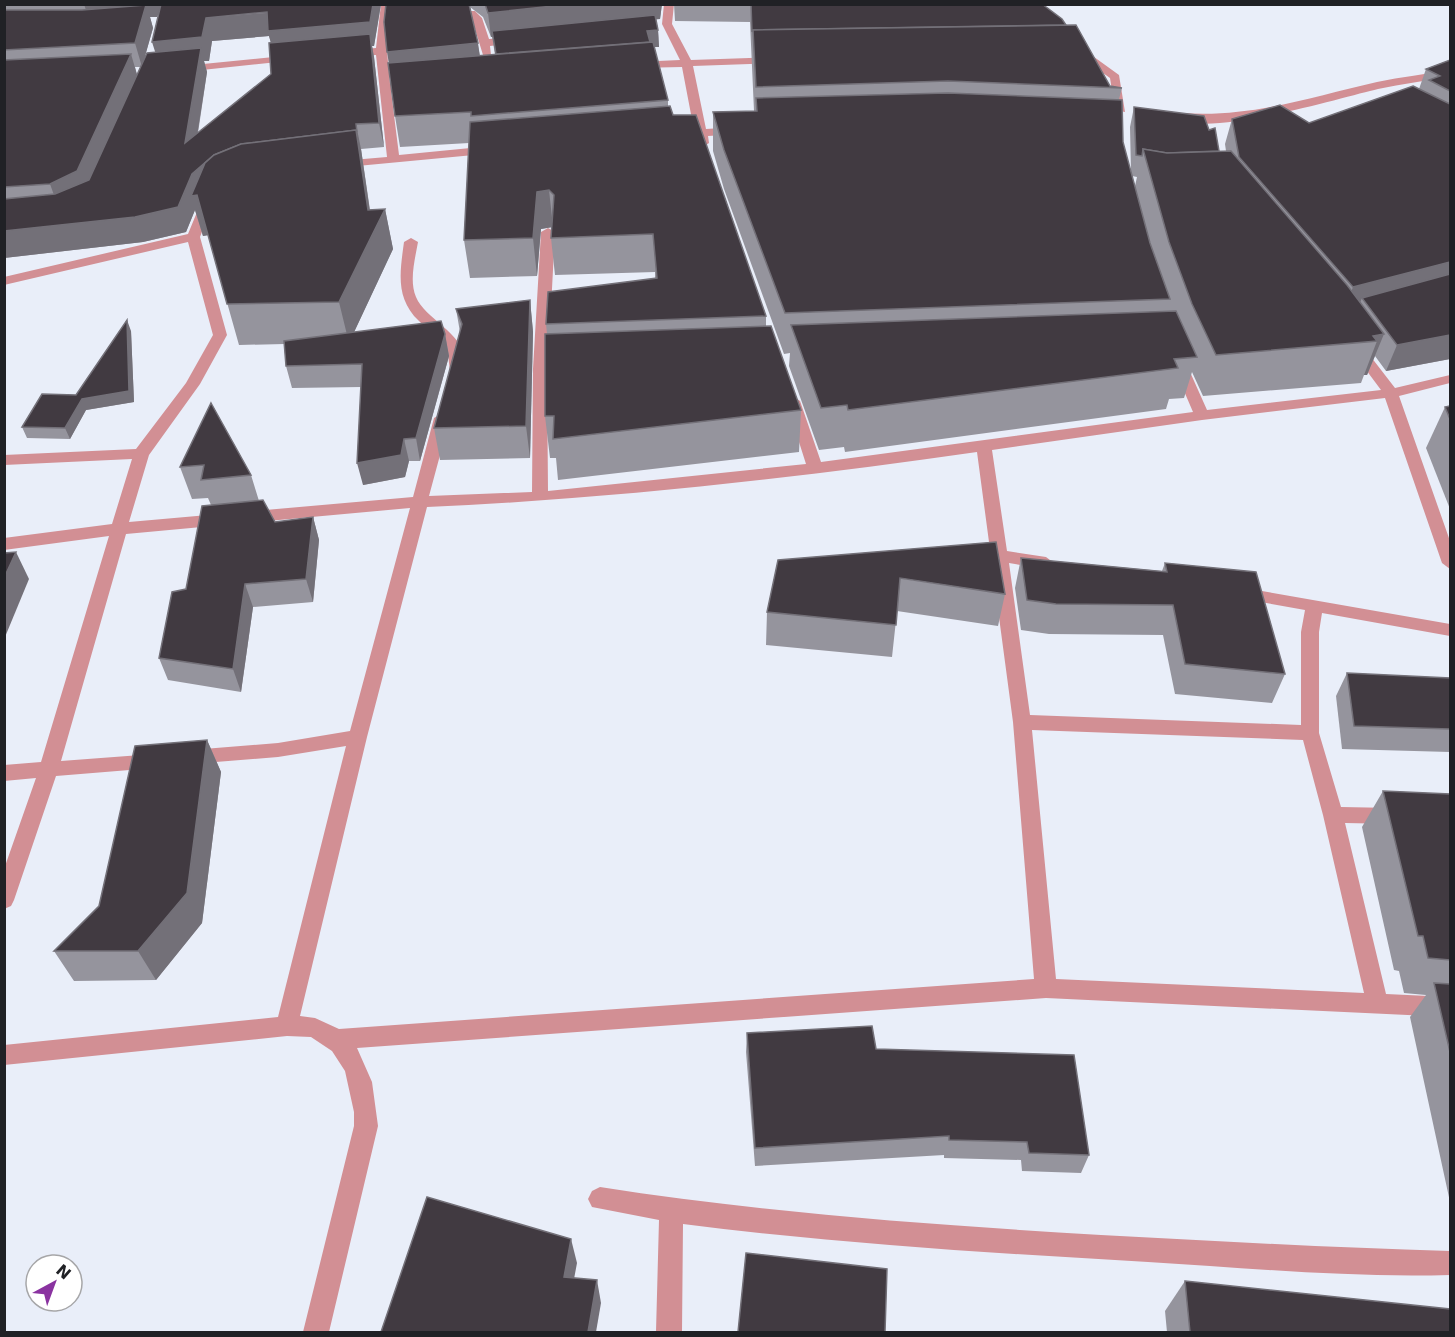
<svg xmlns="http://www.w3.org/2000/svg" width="1455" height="1337" viewBox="0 0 1455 1337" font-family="'DejaVu Sans',sans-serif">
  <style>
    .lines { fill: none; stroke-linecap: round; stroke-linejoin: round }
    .minor { fill: #d28f94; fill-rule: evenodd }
    .wall { fill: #95949d; fill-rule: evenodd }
    .shaded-wall { fill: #737078 }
    .building { fill: #413a41; stroke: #737078; stroke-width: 1.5 }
  </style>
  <rect width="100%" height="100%" fill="#e9eef9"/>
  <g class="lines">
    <g class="minor">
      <polygon points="381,4 391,4 387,51 390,84 414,81 420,84 391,91 399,155 491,146 495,147 495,153 336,168 336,162 340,161 387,157 376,55 350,56 344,53 350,50 376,48"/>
      <polygon points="664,4 674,4 672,24 691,60 776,57 782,60 776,63 693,66 706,129 737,127 743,131 741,134 708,136 709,143 703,147 699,146 696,137 677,138 671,134 677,130 694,130 682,67 636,68 630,65 636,62 680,60 662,24"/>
      <polygon points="443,11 475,11 482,18 489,39 516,37 521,40 516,43 490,46 491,55 483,55 472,19 468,16 443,15"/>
      <polygon points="1075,49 1083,49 1119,75 1125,112 1115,110 1110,78 1075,53"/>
      <polygon points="293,55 299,58 297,60 183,72 177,69 183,66"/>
      <path d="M1450,70V76C1426,81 1402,84 1378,89C1343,97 1202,140 1176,117L1182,113C1251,118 1311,97 1377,82C1401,77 1426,74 1450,70Z"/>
      <path d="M208,196L214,200L200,237L227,335L200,384L149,455L129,522L413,497L434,418L442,413L450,418L429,496L532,492L533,369L541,232L548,228L555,232L548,364L570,363L577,367L570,371L547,373L548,491L806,464L786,401L793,396L800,401L821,462L1193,412L1172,363L1179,359L1186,363L1207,410L1381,390L1349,347L1356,343L1361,344L1395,388L1450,375V383L1399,396L1450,541V569L1442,563L1385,398L1202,420L992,450L1007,551L1046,557L1054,563L1046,569L1009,563L1030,715L1301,725V632L1305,610L1233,597L1230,593L1233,589L1239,587L1450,624V636L1322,613L1319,632V733L1341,807L1394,808L1401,810L1404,816L1401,822L1394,824L1345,823L1386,994L1450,997V1017L1046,998L357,1048L372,1082L378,1126L329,1332H303L354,1126V1112L345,1071L332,1051L311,1037L287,1036L4,1065V1045L278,1017L346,746L278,757L191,764L184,762L182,757L184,752L191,750L278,743L350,731L410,508L126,534L61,761L154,754L161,756L164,761L161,766L154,768L56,776L14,900L11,906L4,909V869L36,778L4,781V765L41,762L109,536L4,550V538L112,524L132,459L4,465V455L136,449L186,383L213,335L188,242L4,285V277L188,234L202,200ZM977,452L1013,722L1034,979L339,1029L315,1018L300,1016L367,737L427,507C611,499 795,478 977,452ZM1032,730L1303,740L1323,815L1364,993L1056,979Z"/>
      <path d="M411,238L418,242C415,259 409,281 416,297C426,322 478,339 460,371H450L447,346C440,336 428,330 419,321C395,298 400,272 404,242Z"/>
      <path d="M600,1187C766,1213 933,1225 1101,1235C1217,1241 1334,1248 1450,1251V1275C1350,1278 1248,1268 1148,1262C992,1253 837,1244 683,1224L682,1332H656L659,1220L592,1207L588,1199L592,1191Z"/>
    </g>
  </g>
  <g class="wall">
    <path d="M4,4H381L374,46H372L374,57L384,147L361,149L370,210L385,209L393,249L354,332L445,334L449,356L420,461H409L405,477L363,485L361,387L292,388L286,366L284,344L239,345L208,235L203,236L195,210L186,232L143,242L4,258ZM159,12L155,52L144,59L153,28L150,17H157ZM269,36L271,42V74L198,133L207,72L204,61H209L212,41ZM135,67H141L137,75Z"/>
    <path d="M386,4H662L660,19H656L658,30L659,47H654L668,100V106L766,316V326L801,410L799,452L558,480L556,458H550L545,416L547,334L546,324L655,279V272L555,275L551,238L552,227L541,229L537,276L470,278L464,240L469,143L400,147L395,116L389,63ZM470,7L483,17L491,37L492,36L495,55L480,56Z"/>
    <path d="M674,4H1042L1066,25L1110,86L1122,88L1119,99L1123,142L1131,172L1130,127L1134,107L1209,130L1219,151H1226L1225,144L1232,119L1309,123L1419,89L1426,69L1450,60V359L1386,371L1375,356L1367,375H1364L1361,383L1203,396L1192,372L1184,398L1169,399L1166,409L845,452L844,447L819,450L789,366L790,353L784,354L724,189L713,151V112L754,111L750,22L675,21ZM1132,176L1137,177L1135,186Z"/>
    <polygon points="530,300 533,332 530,458 440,460 434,428 460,332 456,309"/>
    <polygon points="131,331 134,402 86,410 70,439 27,438 22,427 76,395"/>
    <polygon points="211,403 251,475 259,501 275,522 313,517 319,540 313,602 253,607 241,692 168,680 159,658 186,589 211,505 208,498 192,499 180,467"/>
    <polygon points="1450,406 1450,509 1426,448 1445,407"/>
    <polygon points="1021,558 1162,571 1165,563 1285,674 1272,703 1175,694 1163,635 1049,634 1021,630 1015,588"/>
    <polygon points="778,560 1005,594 998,626 897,611 892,657 766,645 767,612"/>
    <polygon points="1347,673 1450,678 1450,752 1342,749 1336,696"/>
    <polygon points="207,740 221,772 202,923 156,980 74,981 54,951 99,906"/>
    <polygon points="1383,791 1450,794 1450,1202 1410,1017 1426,995 1404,993 1399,971 1394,970 1362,827"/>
    <polygon points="747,1033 876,1049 1089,1155 1081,1173 1022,1171 1021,1160 944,1158 944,1155 755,1166 746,1052"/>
    <polygon points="1185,1281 1450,1332 1167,1332 1165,1311"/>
  </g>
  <g class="shaded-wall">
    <polygon points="84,4 163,4 157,17 150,17 153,28 142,67 135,43 90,23"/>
    <polygon points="373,4 381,4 374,46 372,46 374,57 384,147 379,123 274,55 269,36 212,41 209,61 204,61 207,72 192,168 152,42 206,18"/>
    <polygon points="572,4 662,4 660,19 491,37 488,13"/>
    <polygon points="658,30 659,47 651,47 647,31"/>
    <polygon points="478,43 482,72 392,82 387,52"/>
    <polygon points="131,54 138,78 86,196 59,209 50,184"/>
    <polygon points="356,124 361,149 373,233 385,209 393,249 349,343 339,302 209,235 203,236 195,210 186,232 143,242 4,258 4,231 192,174 209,159"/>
    <polygon points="549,190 553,227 541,229 537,276 533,238 537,192"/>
    <polygon points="1450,262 1450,285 1362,298 1357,310 1343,313 1353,287"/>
    <polygon points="530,300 533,332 530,458 526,426"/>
    <polygon points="127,320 131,331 134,402 86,410 70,439 65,428"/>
    <polygon points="445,334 449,356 420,461 416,438"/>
    <polygon points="1384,334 1367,375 1364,375 1377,341 1373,336"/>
    <polygon points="1450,335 1450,359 1386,371 1397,345"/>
    <polygon points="404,439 409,461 405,477 363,485 357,463"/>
    <polygon points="313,517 319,540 313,602 306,579"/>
    <polygon points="16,552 29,579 5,637 4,578"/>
    <polygon points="245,584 253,607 241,692 233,669"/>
    <polygon points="207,740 221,772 202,923 156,980 138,951"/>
    <polygon points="571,1239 577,1263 570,1300 564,1277"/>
    <polygon points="597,1280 601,1303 596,1332 588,1332"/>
  </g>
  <g class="building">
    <polygon points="161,4 373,4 370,22 268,31 267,12 206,18 202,37 152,42"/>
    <polygon points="386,4 469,4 478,43 387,52 384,22"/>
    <polygon points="485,4 572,4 488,13"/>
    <polygon points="751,4 1042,4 1062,19 1066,25 753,30 752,32"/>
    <polygon points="146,5 135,43 4,50 4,10 82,10"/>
    <polygon points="655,15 658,30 647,31 650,42 496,54 492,31"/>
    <polygon points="1076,25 1110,86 1122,88 948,81 756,87 753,30"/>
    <polygon points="370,34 379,123 356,124 357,132 356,130 241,144 214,155 192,174 178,207 135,217 4,231 4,199 55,194 89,180 147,53 201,48 185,143 271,74 269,43"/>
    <polygon points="653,42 668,100 471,116 471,112 395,116 388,63"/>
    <polygon points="131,54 77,171 50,184 4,187 4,60"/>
    <polygon points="1450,60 1450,91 1429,80 1440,76 1426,69"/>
    <polygon points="1413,86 1450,104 1450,262 1353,287 1239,157 1232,119 1280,105 1309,123"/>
    <polygon points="948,93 1122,100 1123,142 1150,243 1170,299 785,313 724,150 713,112 757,111 756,98"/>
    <polygon points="670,106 673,115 696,115 766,316 546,324 548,292 657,278 653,234 551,238 554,195 549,190 537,192 533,238 464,240 470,122"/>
    <polygon points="1134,107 1204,116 1209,130 1215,128 1219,151 1167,153 1143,149 1142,156 1136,155"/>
    <polygon points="356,130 368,210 385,209 339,302 227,304 197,195 191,196 205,163 214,155 241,144"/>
    <polygon points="1143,149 1167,153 1231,151 1347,285 1384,334 1373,336 1377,341 1216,355 1192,304 1169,242"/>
    <polygon points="1450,274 1450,335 1397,345 1362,298"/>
    <polygon points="530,300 526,426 434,428 462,324 456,309"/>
    <polygon points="1176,311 1197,357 1174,359 1178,368 848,410 847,405 821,408 791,325"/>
    <polygon points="127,320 129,391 82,399 65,428 22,427 42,394 76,395"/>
    <polygon points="441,321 445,334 416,438 404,439 401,455 357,463 362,364 286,366 284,341"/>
    <polygon points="771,326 801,410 553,439 554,416 545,416 545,334"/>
    <polygon points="211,403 251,475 201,480 204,465 180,467"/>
    <polygon points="1450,406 1450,419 1445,407"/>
    <polygon points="263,500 275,522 313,517 306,579 245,584 233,669 159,658 172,592 186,589 202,506"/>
    <polygon points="996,542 1005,594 900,578 896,625 767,612 778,560"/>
    <polygon points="16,552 4,578 4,553"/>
    <polygon points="1021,558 1167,572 1165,563 1256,572 1285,674 1185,664 1173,605 1056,604 1027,600"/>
    <polygon points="1347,673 1450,678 1450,729 1354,726"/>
    <polygon points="207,740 187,893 138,951 54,951 99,906 135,746"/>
    <polygon points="1383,791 1450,794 1450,960 1428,958 1423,936 1418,936"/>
    <polygon points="1434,983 1450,984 1450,1052"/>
    <polygon points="872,1026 876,1049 1074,1055 1089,1155 1029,1153 1027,1142 949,1140 949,1136 755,1148 747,1033"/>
    <polygon points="427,1197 571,1239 564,1277 597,1280 588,1332 381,1332"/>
    <polygon points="746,1253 887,1269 885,1332 738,1332"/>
    <polygon points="1185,1281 1450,1309 1450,1332 1190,1332"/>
  </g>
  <rect width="1455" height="1337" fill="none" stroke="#202125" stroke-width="12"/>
  <g transform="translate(54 1283) rotate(41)"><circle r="28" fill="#ffffff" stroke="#a6a6a8" stroke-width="1.5"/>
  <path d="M0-4.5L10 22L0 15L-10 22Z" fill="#8a33a0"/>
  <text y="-9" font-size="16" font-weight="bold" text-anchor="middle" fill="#202125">N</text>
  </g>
</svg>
